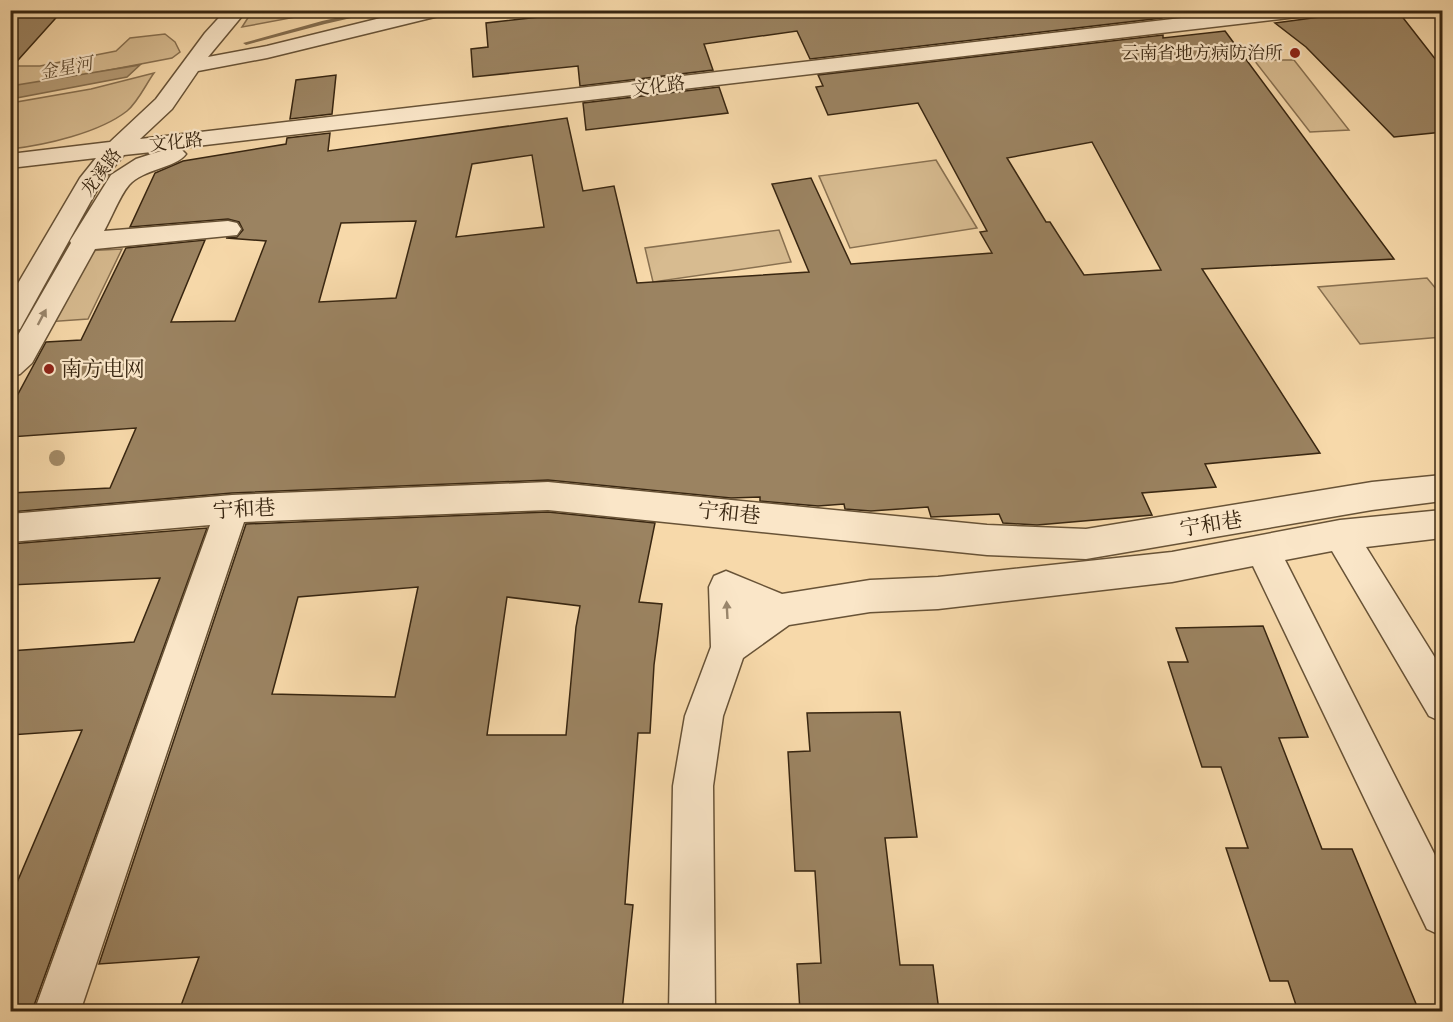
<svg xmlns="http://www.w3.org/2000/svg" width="1453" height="1022" viewBox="0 0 1453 1022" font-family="'IM FELL English','Noto Serif SC',serif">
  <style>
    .green { fill: #d7bb90; stroke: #887050; stroke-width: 1.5 }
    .water { fill: #b69c76; stroke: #846d4e; stroke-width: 1.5 }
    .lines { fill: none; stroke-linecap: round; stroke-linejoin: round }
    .stream { fill: #846d4e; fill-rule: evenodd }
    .building { fill: #9b8361; stroke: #382611; stroke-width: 1.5; fill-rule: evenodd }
    .minor-casing { stroke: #685337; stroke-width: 3 }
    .minor { fill: #fae6c8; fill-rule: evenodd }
    .tree { fill: #a48b67 }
    .oneway { fill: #99866c }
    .poi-dot { fill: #8f2418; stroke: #fae6c8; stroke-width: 2 }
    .labels { text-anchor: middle; stroke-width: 4.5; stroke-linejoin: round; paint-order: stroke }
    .far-poi-label { font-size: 18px; fill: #382611; stroke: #fae6c8; text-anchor: end }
    .far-water-label { font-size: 18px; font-style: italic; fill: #5e492f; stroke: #fae6c8 }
    .far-street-label { font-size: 18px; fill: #382611; stroke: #fae6c8 }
    .poi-label { font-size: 21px; fill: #382611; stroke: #fae6c8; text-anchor: start }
    .street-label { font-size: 21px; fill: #382611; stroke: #fae6c8 }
  </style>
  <rect width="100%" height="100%" fill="#f7d9aa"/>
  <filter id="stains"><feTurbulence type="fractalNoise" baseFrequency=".00333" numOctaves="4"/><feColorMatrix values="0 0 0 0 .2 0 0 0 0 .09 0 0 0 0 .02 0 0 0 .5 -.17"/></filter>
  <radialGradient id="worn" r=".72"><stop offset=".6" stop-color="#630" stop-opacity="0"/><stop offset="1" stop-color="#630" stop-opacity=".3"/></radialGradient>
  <g class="green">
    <polygon points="253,10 328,10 328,11 242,27"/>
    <polygon points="165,34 175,42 180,52 172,58 36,84 11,86 11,66 40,66 116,51 130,38"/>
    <polygon points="1254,60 1294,60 1349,130 1310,132"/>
    <path d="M154,73C146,84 138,102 127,111C99,133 45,145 11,149V103L91,89Z"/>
    <polygon points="936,160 977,228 850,248 819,176"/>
    <polygon points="779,230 791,262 653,282 645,248"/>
    <polygon points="122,249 88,319 46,322 83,251"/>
    <polygon points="1427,278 1442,296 1442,337 1360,344 1318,287"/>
  </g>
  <polygon class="water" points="140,65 127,77 11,99 11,86"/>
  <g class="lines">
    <polygon class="stream" points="371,10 386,10 325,24 246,45 243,43 322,21"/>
  </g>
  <g class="building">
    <polygon points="10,10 63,10 10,69"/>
    <polygon points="602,10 1162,10 1162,18 810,59 797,31 704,44 713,70 580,86 578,66 473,77 471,49 488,47 486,23"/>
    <polygon points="1372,10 1397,10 1443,69 1443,132 1394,137 1306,47 1275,23"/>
    <path d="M1225,31L1394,259L1202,269L1320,453L1205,464L1216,487L1142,493L1152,515L1037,525L1003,523L999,514L931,517L928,507L871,511L845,509L844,504L818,506L760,501V497L731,498L548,480L232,493L10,512V493L110,488L136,428L10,437V409L46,342L81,340L126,248L205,240L171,322L235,321L266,241L226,238L237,237L243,230L239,222L228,219L130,227L155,173L183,161L286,144L287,138L330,133L328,151L567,118L583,191L614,186L637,283L809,272L772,184L811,178L851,264L992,253L980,232L987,231L918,103L828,115L816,87L823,86L818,75L1163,35V38ZM1092,142L1161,270L1084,275L1050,222H1046L1007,158ZM532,155L544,227L456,237L472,164ZM416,221L396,298L319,302L341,223Z"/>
    <polygon points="336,75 332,114 290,119 296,80"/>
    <polygon points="719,87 728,113 586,130 583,103"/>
    <path d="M548,512L655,523L639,602L662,604L654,665L650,733H638L625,904L633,905L622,1011H179L199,957L99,964L246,524ZM418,587L395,697L272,694L298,597ZM507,597L580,606L576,627L566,735H487Z"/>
    <polygon points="207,528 32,1011 10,1011 10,899 82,730 10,735 10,651 134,642 160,578 10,585 10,544"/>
    <polygon points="1263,626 1308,737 1279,738 1322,849 1352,849 1419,1011 1298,1011 1288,981 1270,981 1226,848 1248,848 1221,767 1202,767 1168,662 1188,662 1176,628"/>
    <polygon points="900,712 917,837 885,838 900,965 933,965 939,1011 800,1011 797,964 821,963 815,871 795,871 788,752 810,751 807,713"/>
  </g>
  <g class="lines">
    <g class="minor-casing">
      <g id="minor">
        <path d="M226,10H247L208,57L267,46L413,10H450L447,14L267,58L198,71L172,109L140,139L1250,10H1316L1306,16L180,148L186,154C176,168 143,169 129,185C119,197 112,217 104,231L228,221L237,223L241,229L237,235L95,249L32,363L20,374L10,377V349L71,243L70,241L111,175L136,159L161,151L124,155L102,181L20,329L10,332V297L80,178L96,158L10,168V154L110,142L156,99L205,33Z"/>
        <polygon points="1442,475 1442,501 1372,510 1086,559 987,555 548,510 244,522 80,1012 34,1012 210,525 10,542 10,514 232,495 548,482 987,525 1086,529 1372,482"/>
        <polygon points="1442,510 1442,538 1366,547 1442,669 1442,722 1429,716 1332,551 1285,560 1442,869 1442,936 1427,929 1253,566 1172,582 938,609 870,612 789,625 743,658 723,716 713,786 715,1012 669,1012 673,786 685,716 711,647 709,587 714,576 726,571 782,594 870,580 938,577 1172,552 1340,520"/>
      </g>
    </g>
    <use href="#minor" class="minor"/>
  </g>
  <g class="tree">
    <circle cx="1171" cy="60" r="6"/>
    <circle cx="57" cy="458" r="8"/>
  </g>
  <defs><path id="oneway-solid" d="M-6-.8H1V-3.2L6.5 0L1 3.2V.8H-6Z" transform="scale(1.5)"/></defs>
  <g class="oneway">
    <use href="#oneway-solid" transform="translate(42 317) rotate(-62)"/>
    <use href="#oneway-solid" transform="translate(727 610) rotate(-93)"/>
  </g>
  <g class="poi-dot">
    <circle cx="1295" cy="53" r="6"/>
    <circle cx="49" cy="369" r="6"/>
  </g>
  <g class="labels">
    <g class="far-poi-label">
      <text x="1283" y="59">云南省地方病防治所</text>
    </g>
    <g class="far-water-label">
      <text transform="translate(66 68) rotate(-11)" y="6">金星河</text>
    </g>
    <g class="far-street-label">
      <text transform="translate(658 86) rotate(-7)" y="6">文化路</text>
      <text transform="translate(176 142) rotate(-6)" y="6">文化路</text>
      <text transform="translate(101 172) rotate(-53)" y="6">龙溪路</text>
    </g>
    <g class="poi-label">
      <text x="61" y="376">南方电网</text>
    </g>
    <g class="street-label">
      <text transform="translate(244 509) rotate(-3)" y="7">宁和巷</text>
      <text transform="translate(729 513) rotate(6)" y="7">宁和巷</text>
      <text transform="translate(1211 524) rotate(-9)" y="7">宁和巷</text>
    </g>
  </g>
  <rect width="1453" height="1022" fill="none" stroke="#f7d9aa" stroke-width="36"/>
  <rect x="12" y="12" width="1429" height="998" fill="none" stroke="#382611" stroke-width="3"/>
  <rect x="18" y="18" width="1417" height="986" fill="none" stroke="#382611" stroke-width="1.5"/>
  <rect width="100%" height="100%" filter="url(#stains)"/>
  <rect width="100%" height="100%" fill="url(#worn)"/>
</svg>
